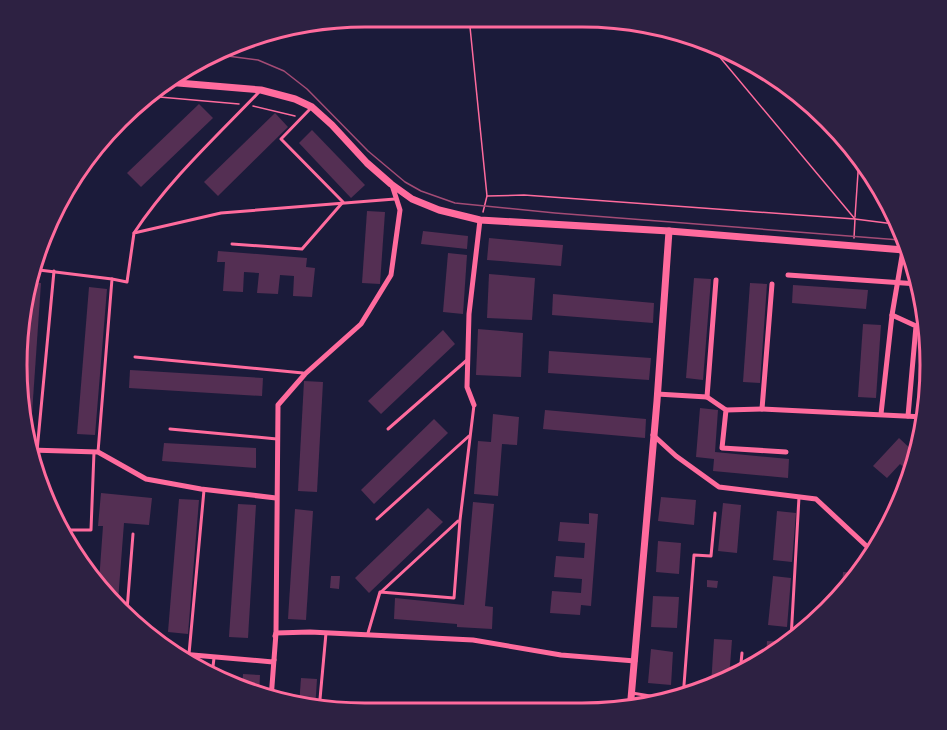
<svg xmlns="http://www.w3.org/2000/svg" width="947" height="730" viewBox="0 0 947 730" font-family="'Libre Baskerville',serif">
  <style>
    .building { fill: #542f53 }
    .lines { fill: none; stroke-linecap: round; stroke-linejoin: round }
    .path { stroke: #ff6b9d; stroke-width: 1.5 }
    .service { stroke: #ff6b9d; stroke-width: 3 }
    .minor { stroke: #ff6b9d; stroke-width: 5 }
    .tertiary { stroke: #ff6b9d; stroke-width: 7 }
    .tram { stroke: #a44b75; stroke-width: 1.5 }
    .rim { fill: none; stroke: #ff6b9d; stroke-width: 3 }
  </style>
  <rect width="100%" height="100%" fill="#1b1b3a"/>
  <g class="building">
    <polygon points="199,104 213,118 141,187 127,173"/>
    <polygon points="275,113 288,127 218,196 204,182"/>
    <polygon points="312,130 365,185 351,198 299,143"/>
    <polygon points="367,211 385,212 380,284 362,283"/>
    <polygon points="423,231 468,236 467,249 421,244"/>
    <polygon points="489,238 563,245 561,266 487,260"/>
    <polygon points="218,251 307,258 306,267 315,268 312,297 293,296 294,276 280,275 278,294 257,293 259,273 244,272 243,292 223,291 225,262 217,262"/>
    <polygon points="448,253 467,255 463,314 443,312"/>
    <polygon points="489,274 535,278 532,320 487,318"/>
    <polygon points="694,278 711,279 703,380 686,378"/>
    <polygon points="27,282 41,283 31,428 27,428 17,365"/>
    <polygon points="750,283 767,284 760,383 743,382"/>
    <polygon points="793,285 868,290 866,309 792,303"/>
    <polygon points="89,287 107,289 95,435 77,434"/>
    <polygon points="553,294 654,303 653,323 552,315"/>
    <polygon points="863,324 881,325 876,398 858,397"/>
    <polygon points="478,329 523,333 521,377 476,375"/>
    <polygon points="443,330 455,344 381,414 368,401"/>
    <polygon points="549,351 651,358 649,380 548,373"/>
    <polygon points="130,370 263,378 262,396 129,388"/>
    <polygon points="304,381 323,382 317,492 298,491"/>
    <polygon points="700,408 718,410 715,452 789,459 788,478 713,471 714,459 696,457"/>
    <polygon points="545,410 646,419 645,438 543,429"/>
    <polygon points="493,414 519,417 517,445 502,444 498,496 474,494 478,441 491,442"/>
    <polygon points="434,419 448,433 374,504 361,490"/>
    <polygon points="899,438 915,453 908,471 900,464 887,478 873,466"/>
    <polygon points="164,443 256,448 256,468 162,461"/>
    <polygon points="101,493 152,498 149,525 124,523 118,601 99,582 103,526 98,526"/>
    <polygon points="661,497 696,500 694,525 658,521"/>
    <polygon points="179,499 199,500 188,634 168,632"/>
    <polygon points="473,502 494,504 485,606 493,607 492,629 457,627 457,624 394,619 395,598 464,605"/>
    <polygon points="723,503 741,505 737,553 718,551"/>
    <polygon points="238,504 256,505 248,638 229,637"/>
    <polygon points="428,508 443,522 369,593 355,578"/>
    <polygon points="295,509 313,511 306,620 288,619"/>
    <polygon points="777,511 796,513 792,562 773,560"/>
    <polygon points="589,513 598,514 591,606 581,605 580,615 550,613 552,591 581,593 582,579 554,577 556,556 584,558 585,543 558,541 560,522 589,524"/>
    <polygon points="658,541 681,543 679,574 656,572"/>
    <polygon points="843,572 858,573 842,589"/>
    <polygon points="331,576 340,576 339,589 330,588"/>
    <polygon points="773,576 791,578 787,627 768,625"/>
    <polygon points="707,580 718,581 717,588 707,587"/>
    <polygon points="653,596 679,597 677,628 651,627"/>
    <polygon points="714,639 732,640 729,678 715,685 711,685"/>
    <polygon points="767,641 788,642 775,655 766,660"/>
    <polygon points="651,649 673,652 671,685 648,683"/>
    <polygon points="243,674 260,675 259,696 242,689"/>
    <polygon points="301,678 317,679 315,710 299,706"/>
    <polygon points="603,702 623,704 622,711 602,711"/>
  </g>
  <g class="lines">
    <g class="path">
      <polyline points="469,17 487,196 483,212"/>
      <polyline points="708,43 855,219 854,238"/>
      <polyline points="148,96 239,104"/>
      <polyline points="253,106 295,116"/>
      <polyline points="487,196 524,195 855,219 894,224"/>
      <polyline points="855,217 859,158"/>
    </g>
    <g class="service">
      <path d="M134,233C169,180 216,137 260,91"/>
      <polyline points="232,244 302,249 343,202 281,139 311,108"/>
      <polyline points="31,269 112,279 98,452"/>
      <polyline points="112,279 127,282 134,233 221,213 395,199"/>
      <polyline points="135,357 303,373"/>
      <polyline points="170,429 277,439"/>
      <polyline points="388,429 467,360"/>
      <polyline points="37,451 54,271"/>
      <polyline points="377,519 469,436"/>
      <polyline points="61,530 91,530 94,452"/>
      <polyline points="381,592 458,521"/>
      <polyline points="127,610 133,534"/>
      <polyline points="368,633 380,592 454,598 460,520 474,405"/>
      <polyline points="791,639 799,497"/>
      <polyline points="189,654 204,490"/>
      <polyline points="740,673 742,653"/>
      <polyline points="212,675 214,658"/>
      <polyline points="632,693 674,700"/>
      <polyline points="683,698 694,555 711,556 715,513"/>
      <polyline points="319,710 326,633"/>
    </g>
    <g class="minor">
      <polyline points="788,275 918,284"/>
      <polyline points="892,315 916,326 908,416"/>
      <polyline points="657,394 707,397 726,410 722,448 786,452"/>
      <polyline points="707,397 716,280"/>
      <polyline points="474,405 467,387 469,314 480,220"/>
      <polyline points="762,409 772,284"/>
      <polyline points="726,410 762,409 924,417"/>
      <polyline points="881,414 892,315 903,250"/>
      <polyline points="653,435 676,456 719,487 816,499 874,553"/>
      <polyline points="30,450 98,452 146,479 201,489 276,498"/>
      <polyline points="275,636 276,633 310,632 473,640 561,655 635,661"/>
      <polyline points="170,653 273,662 274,660"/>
      <polyline points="271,699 276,633 278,405 305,374 361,324 391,275 400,210 392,185"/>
    </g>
    <g class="tertiary">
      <polyline points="166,82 261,90 295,99 312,107 332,125 367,163 391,184 412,199 439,210 480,220 669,231 904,250"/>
      <polyline points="630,710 657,401 669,231"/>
    </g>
    <polyline class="tram" points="212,54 258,60 284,71 307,89 368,151 405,182 421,191 455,203 555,213 900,240"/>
  </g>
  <path d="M0 0H947V730H0ZM365 27H582A338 338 0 0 1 920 365V365A338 338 0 0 1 582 703H365A338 338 0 0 1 27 365V365A338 338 0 0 1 365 27Z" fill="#2d2142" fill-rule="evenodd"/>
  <path class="rim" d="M365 27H582A338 338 0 0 1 920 365V365A338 338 0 0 1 582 703H365A338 338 0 0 1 27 365V365A338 338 0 0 1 365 27Z"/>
</svg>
